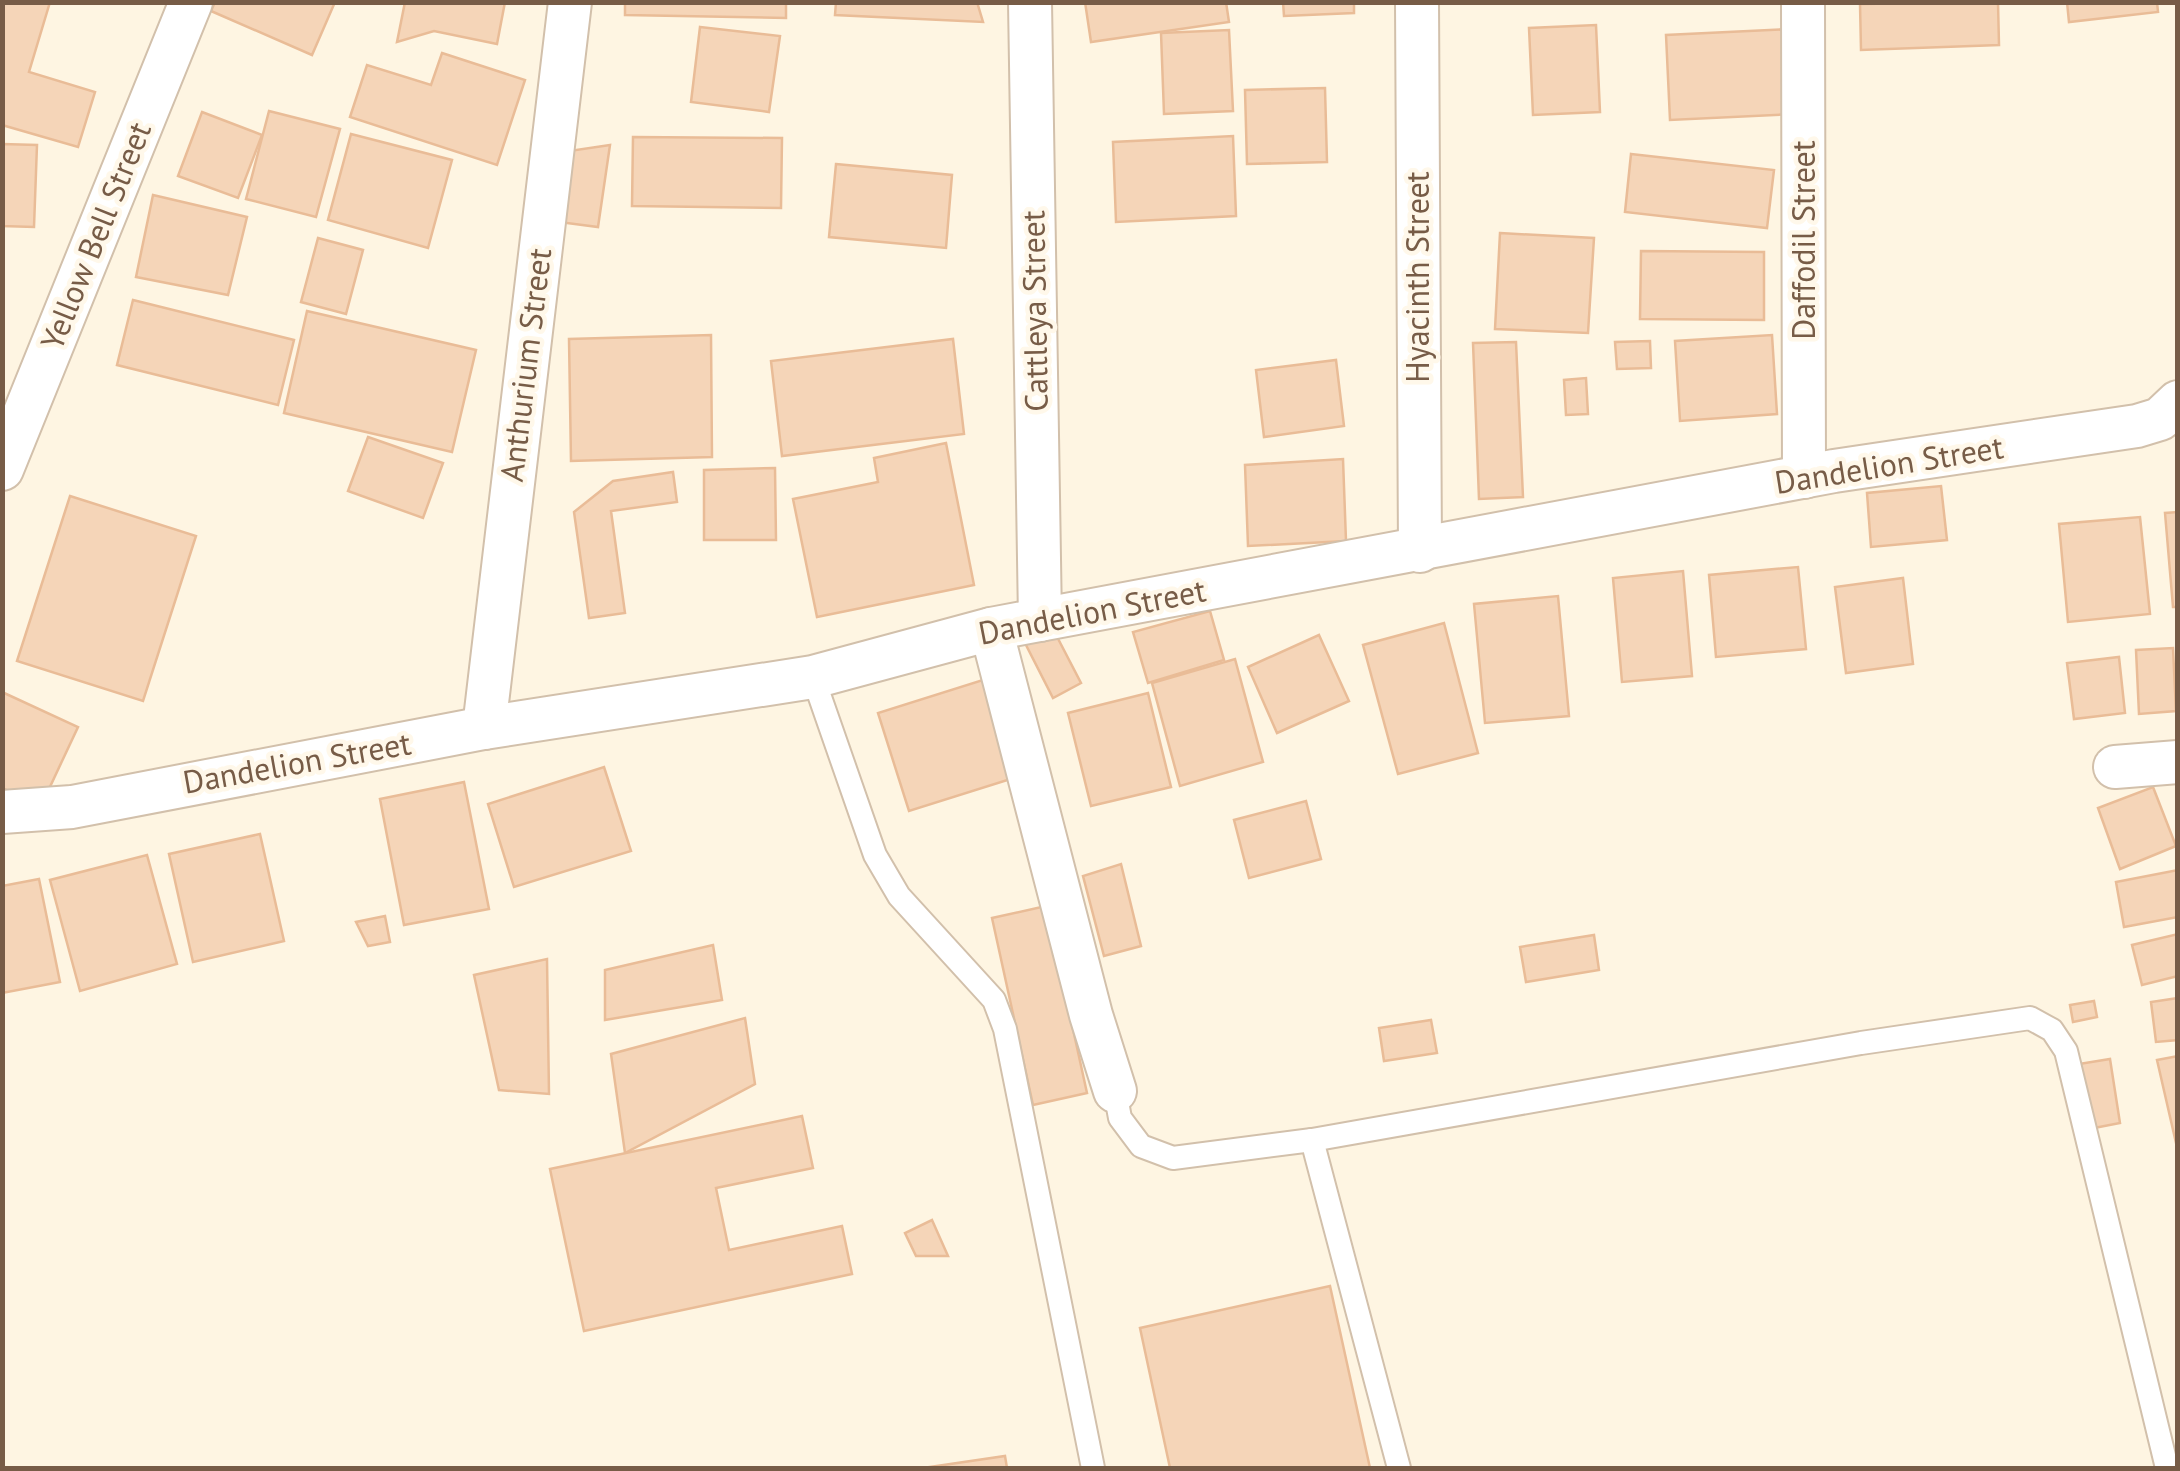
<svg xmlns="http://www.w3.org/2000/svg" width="2180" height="1471" viewBox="0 0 2180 1471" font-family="'PT Sans',sans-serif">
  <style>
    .building { fill: #f5d5b8; stroke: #e9bc97; stroke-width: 2.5 }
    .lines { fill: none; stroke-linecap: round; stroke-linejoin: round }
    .service-casing { stroke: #d2c0ab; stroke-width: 26 }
    .minor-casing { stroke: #d2c0ab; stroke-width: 46 }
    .service { stroke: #fff; stroke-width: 22 }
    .minor { stroke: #fff; stroke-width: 42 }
    .labels { text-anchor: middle; stroke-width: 9; stroke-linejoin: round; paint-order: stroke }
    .street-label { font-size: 32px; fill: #775c47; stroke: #fff8ea }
  </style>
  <rect width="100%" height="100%" fill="#fef5e2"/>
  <g class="building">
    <polygon points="2,2 50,2 29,72 95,92 78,147 2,125"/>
    <polygon points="215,2 335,2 312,55 211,11"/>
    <polygon points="405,2 505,2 497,44 434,31 397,42"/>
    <polygon points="625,2 786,2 786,18 625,15"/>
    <polygon points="836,2 977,2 983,22 835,15"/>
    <polygon points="1085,2 1226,2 1229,22 1091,42"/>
    <polygon points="1283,2 1354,2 1354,13 1284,16"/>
    <polygon points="1998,2 1999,45 1861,50 1860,4"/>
    <polygon points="2067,2 2157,2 2158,12 2069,22"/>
    <polygon points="1596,25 1600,112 1533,115 1529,28"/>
    <polygon points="700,27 780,36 769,112 691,102"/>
    <polygon points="1791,29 1795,114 1670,120 1666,35"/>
    <polygon points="1229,30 1233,111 1164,114 1161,33"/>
    <polygon points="442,53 525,80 497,165 350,117 367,65 431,85"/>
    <polygon points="1325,88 1327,162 1247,164 1245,90"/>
    <polygon points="269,111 340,129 316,217 246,199"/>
    <polygon points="202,112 262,135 238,198 178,176"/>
    <polygon points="351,134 452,160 428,248 328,220"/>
    <polygon points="1233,136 1236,216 1116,222 1113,142"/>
    <polygon points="633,137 782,138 781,208 632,206"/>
    <polygon points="2,144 37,145 34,227 2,226"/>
    <polygon points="610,145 598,227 559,222 569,151"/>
    <polygon points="1631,154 1774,170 1767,228 1625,212"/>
    <polygon points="836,164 952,175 946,248 829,237"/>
    <polygon points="153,195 247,217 228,295 136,277"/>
    <polygon points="1500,233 1594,238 1588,333 1495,329"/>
    <polygon points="318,238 363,250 346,314 301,302"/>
    <polygon points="1641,251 1764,252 1764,320 1640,319"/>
    <polygon points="133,300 294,340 278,405 117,365"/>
    <polygon points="307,311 476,350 452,452 284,413"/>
    <polygon points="711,335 712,457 571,461 569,339"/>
    <polygon points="1772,335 1777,414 1680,421 1675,341"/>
    <polygon points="953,339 964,434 782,456 771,361"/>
    <polygon points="1650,341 1651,368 1617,369 1615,342"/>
    <polygon points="1516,342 1523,497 1479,499 1473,343"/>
    <polygon points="1336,360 1344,426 1264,437 1256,370"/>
    <polygon points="1586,378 1588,414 1566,415 1564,380"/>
    <polygon points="368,437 443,463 423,518 348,491"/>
    <polygon points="946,443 974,585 817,617 793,499 878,482 874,458"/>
    <polygon points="1343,459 1346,541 1248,546 1245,465"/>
    <polygon points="775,468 776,540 704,540 704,470"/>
    <polygon points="673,472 677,502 611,511 625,613 589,618 574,512 613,481"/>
    <polygon points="1941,486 1947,540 1871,547 1867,493"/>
    <polygon points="70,496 196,536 143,701 17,661"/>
    <polygon points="2178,512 2178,607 2173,607 2165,513"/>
    <polygon points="2140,517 2150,614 2068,622 2059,524"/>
    <polygon points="1798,567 1806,649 1716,657 1709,575"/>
    <polygon points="1683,571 1692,676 1622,682 1613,578"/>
    <polygon points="1903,578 1913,664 1846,673 1835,587"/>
    <polygon points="1558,596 1569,716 1485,723 1474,604"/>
    <polygon points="1210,611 1224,660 1148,683 1133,632"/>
    <polygon points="1444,623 1478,753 1398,774 1363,645"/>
    <polygon points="1053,629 1081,683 1053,698 1025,643"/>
    <polygon points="1319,635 1349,701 1277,733 1248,667"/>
    <polygon points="2173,648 2176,711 2139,714 2136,650"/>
    <polygon points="2119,657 2125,713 2074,719 2067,663"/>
    <polygon points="1235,659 1263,762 1180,786 1152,683"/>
    <polygon points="986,679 1017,777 909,811 878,713"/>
    <polygon points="2,692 78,727 41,806 2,788"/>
    <polygon points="1148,693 1171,787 1091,806 1068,713"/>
    <polygon points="604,767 631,851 514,887 488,804"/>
    <polygon points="464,782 489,909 404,925 380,799"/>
    <polygon points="2153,787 2176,846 2120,869 2098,808"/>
    <polygon points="1306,801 1321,859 1249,878 1234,820"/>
    <polygon points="260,834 284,941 193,962 169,854"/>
    <polygon points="147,855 177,964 80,991 50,880"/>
    <polygon points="1121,864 1141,946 1104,956 1083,876"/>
    <polygon points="2178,870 2178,917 2124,927 2116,882"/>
    <polygon points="39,879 60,982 2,993 2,886"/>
    <polygon points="1046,906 1087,1093 1033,1105 992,918"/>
    <polygon points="385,916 390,942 368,946 356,922"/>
    <polygon points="2178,934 2178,976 2142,985 2132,945"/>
    <polygon points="1594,935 1599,970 1526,982 1520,947"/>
    <polygon points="713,945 722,1000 605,1020 605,970"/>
    <polygon points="547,959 549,1094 499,1090 474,975"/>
    <polygon points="2178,998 2178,1040 2156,1042 2151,1002"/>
    <polygon points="2094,1001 2097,1017 2073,1022 2070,1005"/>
    <polygon points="745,1018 755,1084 625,1153 611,1054"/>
    <polygon points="1431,1020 1437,1053 1384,1061 1379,1028"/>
    <polygon points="2178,1056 2178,1142 2176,1143 2157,1060"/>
    <polygon points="2110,1059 2120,1123 2089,1129 2079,1064"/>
    <polygon points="802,1116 813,1168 716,1188 729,1250 842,1226 852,1274 584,1331 550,1169"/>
    <polygon points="932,1220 948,1256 916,1256 905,1233"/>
    <polygon points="1330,1286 1370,1468 1170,1468 1140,1328"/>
    <polygon points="1005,1456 1007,1468 923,1468"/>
  </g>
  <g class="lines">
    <g class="service-casing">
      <g id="service">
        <polyline points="813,677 875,855 899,896 994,1000 1005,1029 1093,1468"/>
        <polyline points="1115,1091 1120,1118 1141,1146 1173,1158 1312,1140 1861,1043 2030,1018 2052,1030 2066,1051 2167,1468"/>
        <polyline points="1312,1140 1399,1468"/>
      </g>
    </g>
    <g class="minor-casing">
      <g id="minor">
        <polyline points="1030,2 1040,620"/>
        <polyline points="1417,2 1420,551"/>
        <polyline points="1803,2 1804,477"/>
        <polyline points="2,469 191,2"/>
        <polyline points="991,629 1091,1015 1115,1091"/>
        <polyline points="484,728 570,2"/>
        <polyline points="2115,767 2178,762"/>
        <polyline points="2,812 72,807 484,728 813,677 991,629 1834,471 2137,426 2160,419 2178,402"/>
      </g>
    </g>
    <use href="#service" class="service"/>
    <use href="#minor" class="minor"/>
  </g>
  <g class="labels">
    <g class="street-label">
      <text transform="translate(96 236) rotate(-68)" y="11">Yellow Bell Street</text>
      <text transform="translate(1804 240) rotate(-90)" y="11">Daffodil Street</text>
      <text transform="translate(1418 277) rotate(-90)" y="11">Hyacinth Street</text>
      <text transform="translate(1035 311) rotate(-91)" y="11">Cattleya Street</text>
      <text transform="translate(526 365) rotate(-83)" y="11">Anthurium Street</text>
      <text transform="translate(1889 465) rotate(-9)" y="11">Dandelion Street</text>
      <text transform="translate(1092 612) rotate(-11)" y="11">Dandelion Street</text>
      <text transform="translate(297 763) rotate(-10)" y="11">Dandelion Street</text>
    </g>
  </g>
  <rect width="2180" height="1471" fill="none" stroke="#775c47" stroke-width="10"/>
</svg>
